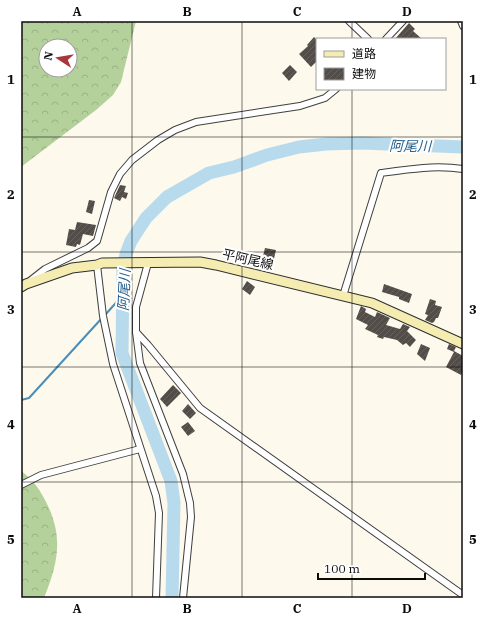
<svg xmlns="http://www.w3.org/2000/svg" width="484" height="619" viewBox="0 0 484 619" font-family="'IBM Plex Serif','Noto Sans JP',serif">
  <style>
    .forest { fill: url(#forest-crowns); fill-rule: evenodd }
    .lines { fill: none; stroke-linecap: round; stroke-linejoin: round }
    .stream { stroke: #498ebb; stroke-width: 2 }
    .river { stroke: #b8daed; stroke-width: 13 }
    .building { fill: url(#building-hatch) }
    .street-casing { stroke: #3f3f3f; stroke-width: 8 }
    .secondary-casing { stroke: #2e2e2e; stroke-width: 11 }
    .street { stroke: #fff; stroke-width: 6 }
    .secondary { stroke: #f4ecb0; stroke-width: 9 }
    .grid { fill: none; stroke: #0c0c0c; stroke-width: 1; stroke-opacity: 0.55 }
    .labels { text-anchor: middle; stroke-width: 4; stroke-linejoin: round; paint-order: stroke }
    .street-label { font-size: 13px; fill: #0c0c0c; stroke: #fff }
    .water-label { font-size: 14px; font-style: italic; fill: #26608c; stroke: #fff }
    .neatline { fill: none; stroke: #0c0c0c; stroke-width: 1.5 }
    .grid-label { font-size: 13px; text-anchor: middle; font-weight: bold; fill: #0c0c0c }
  </style>
  <defs>
    <pattern id="forest-crowns" width="20" height="18" patternUnits="userSpaceOnUse"><rect width="20" height="18" fill="#b4d19c"/><path d="M2 6a3 3 0 1 1 6 0M12 15a3 3 0 1 1 6 0" fill="none" stroke="#9ab285"/></pattern>
    <pattern id="building-hatch" width="6" height="6" patternUnits="userSpaceOnUse"><rect width="6" height="6" fill="#534d4a"/><path d="M-1 1l2-2M0 6l6-6M5 7l2-2" fill="none" stroke="#676260"/></pattern>
  </defs>
  <rect width="100%" height="100%" fill="#fdf9ed"/>
  <g class="forest">
    <path d="M21,21H136L121,82L113,95L96,110L21,167ZM46,46H70V70H46Z"/>
    <path d="M21,471C33,479 40,490 46,502C64,537 58,563 44,598H21Z"/>
  </g>
  <g class="lines">
    <g class="stream">
      <polyline points="105,315 123,295"/>
      <polyline points="21,400 29,398 102,318"/>
    </g>
    <polyline class="river" points="172,598 174,503 171,481 122,353 123,270 126,254 131,241 146,218 167,197 209,173 234,167 267,155 299,147 326,144 362,143 463,147"/>
  </g>
  <g class="building">
    <polygon points="409,23 415,29 413,31 422,39 395,39"/>
    <polygon points="314,37 317,40 317,61 311,67 299,54 308,46 307,45"/>
    <polygon points="290,65 297,72 289,81 282,73"/>
    <polygon points="120,185 126,186 124,192 128,193 126,199 122,197 120,201 114,198"/>
    <polygon points="89,200 95,201 92,214 86,212"/>
    <polygon points="77,222 96,225 93,236 83,234 80,245 77,244 76,247 66,245 69,229 75,230"/>
    <polygon points="265,248 276,250 272,267 261,264"/>
    <polygon points="247,281 255,287 250,295 242,289"/>
    <polygon points="384,284 412,294 409,303 399,299 399,297 382,292"/>
    <polygon points="430,299 436,301 435,305 442,307 438,318 436,318 434,322 432,323 425,320 428,315 425,314"/>
    <polygon points="361,306 366,309 365,312 375,317 377,312 390,318 386,325 400,329 403,324 410,327 407,331 416,340 410,347 406,343 403,345 397,340 384,337 383,339 377,337 378,335 365,329 368,325 356,319"/>
    <polygon points="421,344 430,348 425,361 417,354"/>
    <polygon points="449,344 456,347 454,351 463,356 463,371 461,375 446,367 454,352 447,349"/>
    <polygon points="173,385 181,393 167,407 160,399"/>
    <polygon points="188,404 196,413 190,419 182,411"/>
    <polygon points="188,422 195,431 188,436 181,427"/>
  </g>
  <g class="lines">
    <g class="street-casing">
      <g id="street">
        <polyline points="349,21 368,39"/>
        <polyline points="461,21 463,26"/>
        <polyline points="386,39 403,21"/>
        <polyline points="148,263 136,307 136,332 140,363 183,474 190,503 191,517 183,598"/>
        <polyline points="97,265 103,316 113,364 156,496 159,513 156,598"/>
        <polyline points="31,280 45,269 88,248 97,241 111,192 120,174 132,160 158,140 175,130 196,122 300,106 325,98 336,89"/>
        <path d="M343,296L381,173C409,169 435,165 463,169"/>
        <polyline points="136,332 148,345 200,408 463,595"/>
        <polyline points="21,485 41,475 140,449"/>
      </g>
    </g>
    <g class="secondary-casing">
      <polyline id="secondary" points="21,287 26,284 72,268 97,265 102,263 200,262 216,265 372,303 463,344"/>
    </g>
    <use href="#street" class="street"/>
    <use href="#secondary" class="secondary"/>
  </g>
  <path class="grid" d="M132,21V598M242,21V598M352,21V39M352,89V598M21,137H463M21,252H463M21,367H463M21,482H463"/>
  <g class="labels">
    <g class="street-label">
      <text transform="translate(248 259) rotate(13)" y="5">平阿尾線</text>
    </g>
    <g class="water-label">
      <text transform="translate(410 146) rotate(1)" y="5">阿尾川</text>
      <text transform="translate(124 290) rotate(-87)" y="5">阿尾川</text>
    </g>
  </g>
  <rect width="484" height="619" fill="none" stroke="#ffffff" stroke-width="44"/>
  <rect x="316" y="38" width="130" height="52" fill="#ffffff" stroke="#9e9e9e"/>
  <rect x="324" y="51" width="20" height="6" fill="#f4ecb0" stroke="#9e9e9e"/>
  <text x="352" y="58" font-size="12" fill="#0c0c0c">道路</text>
  <rect x="324" y="68" width="20" height="12" fill="url(#building-hatch)" stroke="#9e9e9e"/>
  <text x="352" y="78" font-size="12" fill="#0c0c0c">建物</text>
  <g transform="translate(58 58) rotate(282)"><circle r="19" fill="#ffffff" stroke="#9e9e9e"/>
  <path d="M0-3L7 15L0 10L-7 15Z" fill="#a9363c"/>
  <text y="-6" font-size="11" font-weight="bold" text-anchor="middle" fill="#0c0c0c">N</text>
  </g>
  <path d="M318 573v6h107v-6" fill="none" stroke="#0c0c0c" stroke-width="2"/>
  <text x="324" y="573" font-size="12" fill="#0c0c0c" stroke="#ffffff" stroke-width="3" paint-order="stroke">100 m</text>
  <rect x="22" y="22" width="440" height="575" class="neatline"/>
  <g class="grid-label">
    <text x="77" y="16">A</text>
    <text x="187" y="16">B</text>
    <text x="297" y="16">C</text>
    <text x="407" y="16">D</text>
    <text x="11" y="84">1</text>
    <text x="473" y="84">1</text>
    <text x="11" y="199">2</text>
    <text x="473" y="199">2</text>
    <text x="11" y="314">3</text>
    <text x="473" y="314">3</text>
    <text x="11" y="429">4</text>
    <text x="473" y="429">4</text>
    <text x="11" y="544">5</text>
    <text x="473" y="544">5</text>
    <text x="77" y="613">A</text>
    <text x="187" y="613">B</text>
    <text x="297" y="613">C</text>
    <text x="407" y="613">D</text>
  </g>
</svg>
